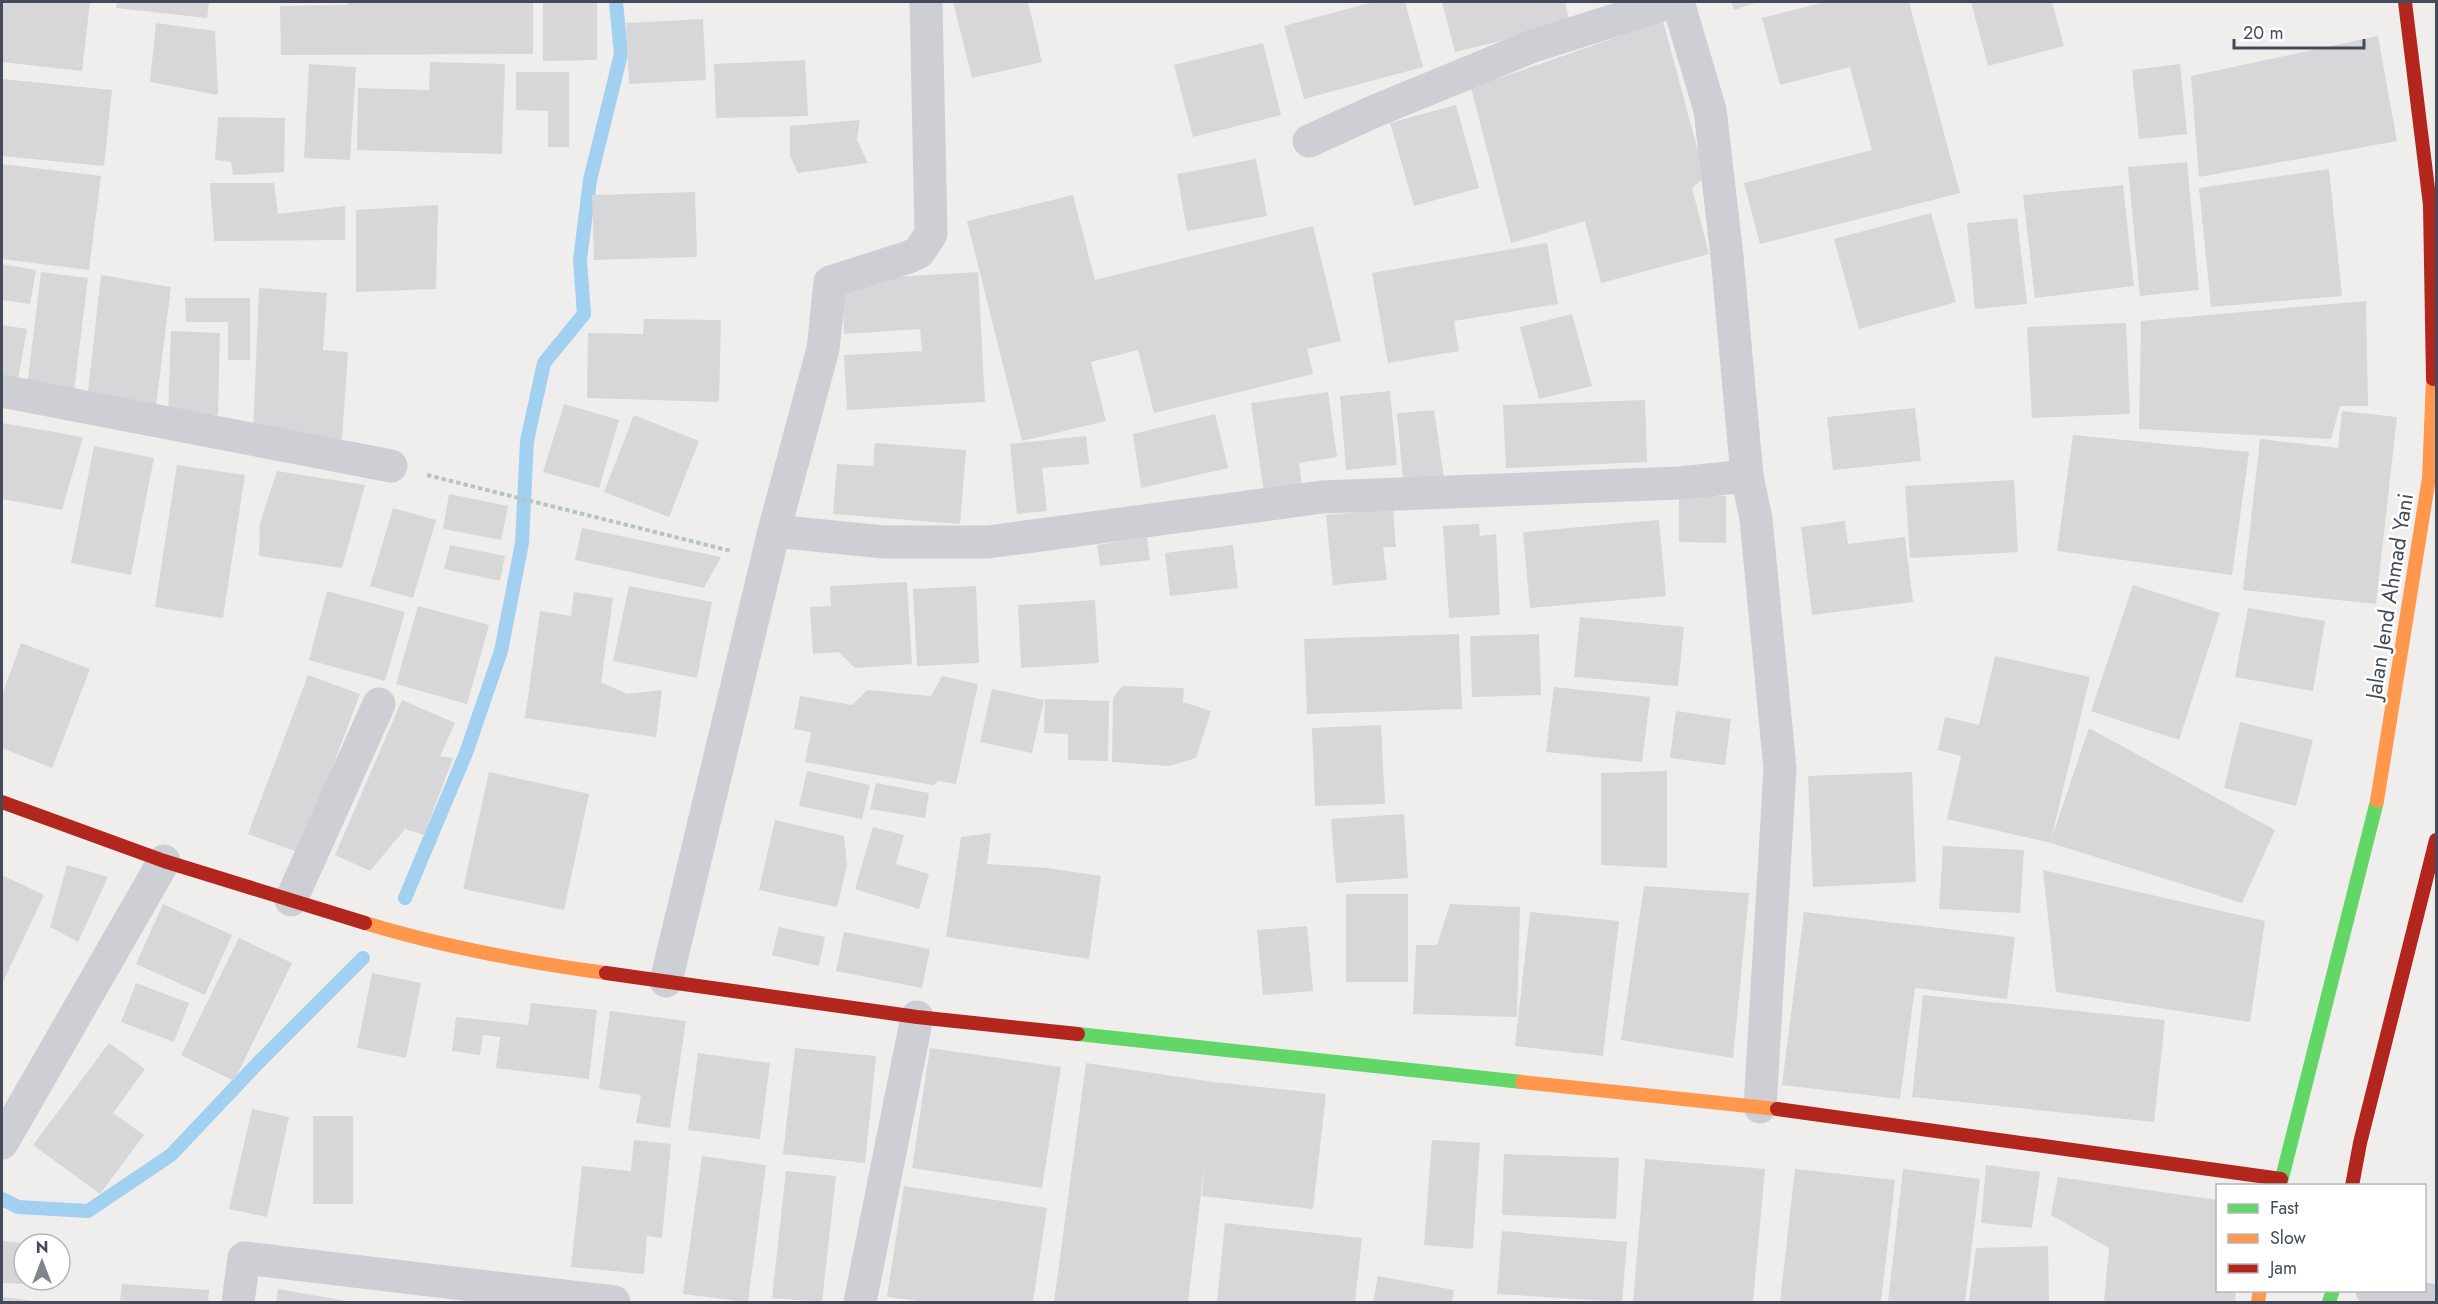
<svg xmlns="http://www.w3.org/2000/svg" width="2438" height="1304" viewBox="0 0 2438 1304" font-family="Jost,sans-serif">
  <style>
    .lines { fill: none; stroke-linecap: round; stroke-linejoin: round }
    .stream { stroke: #a1d0f1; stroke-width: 14 }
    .building { fill: #d7d7d9 }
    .path { stroke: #b8c4c3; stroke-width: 4; stroke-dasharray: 4.5 3; stroke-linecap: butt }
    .street { stroke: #cecfd4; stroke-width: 33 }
    .fast { stroke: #63d668; stroke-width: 14 }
    .slow { stroke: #ff974d; stroke-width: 14 }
    .jam { stroke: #b3261e; stroke-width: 14 }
    .labels { text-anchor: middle; stroke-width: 5; stroke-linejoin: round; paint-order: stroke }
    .street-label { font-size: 22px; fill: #434b5b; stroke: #fff }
  </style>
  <rect width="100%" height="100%" fill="#efeeed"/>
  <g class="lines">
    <g class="stream">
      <polyline points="405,898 466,753 501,651 522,543 527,441 544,363 584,314 580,260 590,180 621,54 616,2"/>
      <polyline points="2,1199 18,1207 88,1211 171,1155 258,1063 363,958"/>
    </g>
  </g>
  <g class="building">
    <polygon points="2,2 90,2 82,71 2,62"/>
    <polygon points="117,2 209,2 207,18 116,8"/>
    <polygon points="348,2 533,2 533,54 281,55 280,6 348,5"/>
    <polygon points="543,2 597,2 597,60 543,61"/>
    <polygon points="953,2 1028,2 1042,62 972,78"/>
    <polygon points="1373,2 1405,2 1423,67 1304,99 1284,26"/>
    <polygon points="1442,2 1565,2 1570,24 1455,52"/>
    <polygon points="1731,2 1758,2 1734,10"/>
    <polygon points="1825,2 1909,2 1960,193 1760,244 1744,183 1872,150 1850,67 1780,85 1762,18"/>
    <polygon points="1971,2 2052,2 2064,46 1988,66"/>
    <polygon points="703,19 706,80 629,84 626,23"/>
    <polygon points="1663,21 1705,177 1692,188 1709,254 1601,283 1585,221 1511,243 1471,88"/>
    <polygon points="156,23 215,31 218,95 150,82"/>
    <polygon points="2378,36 2397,141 2199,177 2191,76"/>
    <polygon points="1263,43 1281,115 1193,137 1174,65"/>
    <polygon points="805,60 808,116 716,118 714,64"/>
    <polygon points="430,62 505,64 502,154 357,150 358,88 429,90"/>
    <polygon points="309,64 356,67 350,160 304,158"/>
    <polygon points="2180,64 2187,134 2139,139 2132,70"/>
    <polygon points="516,72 569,72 569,147 548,147 548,111 516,110"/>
    <polygon points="2,79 112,90 104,166 2,156"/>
    <polygon points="1456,105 1479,188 1414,206 1390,123"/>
    <polygon points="218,117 285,118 284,172 233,175 231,162 215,160"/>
    <polygon points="860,120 857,140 868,163 798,173 790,156 790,126"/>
    <polygon points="1256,159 1267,216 1187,231 1177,174"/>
    <polygon points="2187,162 2199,290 2140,296 2128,167"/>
    <polygon points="2,164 101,176 89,270 2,259"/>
    <polygon points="2329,169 2342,296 2211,307 2199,188"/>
    <polygon points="210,183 274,183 278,214 345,206 345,240 214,241"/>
    <polygon points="2123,185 2134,286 2035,298 2023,195"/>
    <polygon points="695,192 697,257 594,260 592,195"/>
    <polygon points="1073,195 1095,280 1313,226 1341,341 1307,349 1313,374 1154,413 1138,350 1091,362 1106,421 1022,441 967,221"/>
    <polygon points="438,205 436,289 356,292 356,210"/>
    <polygon points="1931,213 1956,302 1859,329 1834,239"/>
    <polygon points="2017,218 2027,304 1975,309 1967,223"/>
    <polygon points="1547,243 1558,304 1454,321 1459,351 1388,363 1372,273"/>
    <polygon points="2,264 36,270 30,304 2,300"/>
    <polygon points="41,272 88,278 74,392 27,386"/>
    <polygon points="978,272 985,402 847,410 844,355 922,351 920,329 844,334 842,280"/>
    <polygon points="101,275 171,287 155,414 87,401"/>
    <polygon points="259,288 327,293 323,350 348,352 342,439 253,433"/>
    <polygon points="185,298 250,298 250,360 228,360 228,322 186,322"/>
    <polygon points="2366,301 2368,406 2340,406 2331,439 2139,429 2141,321"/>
    <polygon points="1572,314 1592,386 1539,399 1520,327"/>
    <polygon points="644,319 721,320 719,402 587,398 588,333 643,334"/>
    <polygon points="2126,323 2130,414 2032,418 2027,327"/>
    <polygon points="2,325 27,329 18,380 2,378"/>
    <polygon points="171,331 220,333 218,415 168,414"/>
    <polygon points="1390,391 1397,465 1346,470 1340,396"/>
    <polygon points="1328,392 1337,457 1299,463 1302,487 1264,493 1251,403"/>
    <polygon points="1645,400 1647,462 1506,468 1503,405"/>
    <polygon points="564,404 619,420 599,488 543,472"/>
    <polygon points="1915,408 1921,461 1833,470 1827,417"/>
    <polygon points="1434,410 1444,478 1403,480 1397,413"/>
    <polygon points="2342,411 2397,417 2376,604 2243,590 2260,439 2338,448"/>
    <polygon points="1215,414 1228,468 1141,488 1133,434"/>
    <polygon points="634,415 699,441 669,517 604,492"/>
    <polygon points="2,423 83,437 62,510 2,499"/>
    <polygon points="2073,435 2249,452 2232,575 2057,551"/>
    <polygon points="1086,436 1089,464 1042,468 1047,511 1017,514 1010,444"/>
    <polygon points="875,443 966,450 960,524 833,514 837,464 873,466"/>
    <polygon points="94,446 154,458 131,575 71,563"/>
    <polygon points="177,465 245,475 223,618 155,607"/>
    <polygon points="277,471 365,485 342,568 259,556 260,523"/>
    <polygon points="2014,480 2018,552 1910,558 1905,486"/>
    <polygon points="449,494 508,506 501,540 443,529"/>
    <polygon points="1679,495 1726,496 1726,543 1679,542"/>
    <polygon points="393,508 436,520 413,598 370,586"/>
    <polygon points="1393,509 1396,547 1383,547 1387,580 1333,585 1326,515"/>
    <polygon points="1659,520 1666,596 1530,608 1523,532"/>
    <polygon points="1845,521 1848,544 1905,537 1913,602 1812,615 1801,527"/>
    <polygon points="1479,524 1480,536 1496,534 1500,615 1449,618 1443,526"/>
    <polygon points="582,528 721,557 704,588 575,560"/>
    <polygon points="1147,537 1150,560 1100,566 1097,545"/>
    <polygon points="450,545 505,556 500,581 444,569"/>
    <polygon points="1233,545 1238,588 1170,596 1165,553"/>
    <polygon points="907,582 912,664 855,668 839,652 813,654 810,607 831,606 830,586"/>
    <polygon points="2133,585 2220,613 2179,740 2091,711"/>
    <polygon points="629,586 712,602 697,678 613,661"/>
    <polygon points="976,586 979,663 917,666 913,589"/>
    <polygon points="327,591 405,612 385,681 309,660"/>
    <polygon points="574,592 613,598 601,682 627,694 662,690 656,737 525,718 540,611 571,616"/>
    <polygon points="1095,600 1099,663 1021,668 1018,605"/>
    <polygon points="418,606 489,625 467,704 396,684"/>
    <polygon points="2248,608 2325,621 2313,691 2235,677"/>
    <polygon points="1580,617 1684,627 1678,686 1574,677"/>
    <polygon points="1459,634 1462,709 1307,714 1304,639"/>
    <polygon points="1539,634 1541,695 1472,697 1470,636"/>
    <polygon points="21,643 90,669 52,768 2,748 2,695"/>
    <polygon points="1995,656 2090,677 2051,840 2089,728 2275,830 2242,903 2051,843 1947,819 1961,756 1938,750 1945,717 1979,725"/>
    <polygon points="308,675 360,694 300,853 248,834"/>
    <polygon points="942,676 978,684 956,784 939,781 933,785 805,762 811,732 794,729 800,696 852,705 867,690 931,696"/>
    <polygon points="1122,686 1184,688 1183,702 1211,711 1196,758 1169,766 1112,762 1113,698"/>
    <polygon points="1554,687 1650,697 1642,762 1546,752"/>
    <polygon points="992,689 1044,700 1032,753 980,742"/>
    <polygon points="1045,699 1109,701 1108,761 1068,760 1068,734 1044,733"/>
    <polygon points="402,700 455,723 440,756 453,758 424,835 405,829 370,871 335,855"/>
    <polygon points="1676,711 1731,719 1725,765 1670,758"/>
    <polygon points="2240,722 2313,740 2296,806 2224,788"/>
    <polygon points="1381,725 1385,804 1315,806 1312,728"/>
    <polygon points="807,771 870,785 862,819 799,806"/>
    <polygon points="1667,771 1667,868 1601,865 1601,773"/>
    <polygon points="489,772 589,794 564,910 463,889"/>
    <polygon points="1912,772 1916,882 1813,887 1808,776"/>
    <polygon points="876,783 929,793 925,818 870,809"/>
    <polygon points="1404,814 1408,878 1336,883 1331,819"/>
    <polygon points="775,820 844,836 847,865 837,907 759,890"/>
    <polygon points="873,827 904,835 896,864 929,874 919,909 855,889"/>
    <polygon points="991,833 987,864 1048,868 1101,876 1089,959 946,937 961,837"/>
    <polygon points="1943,846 2024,850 2020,913 1939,909"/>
    <polygon points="67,865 108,877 78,942 50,927"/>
    <polygon points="2043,870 2265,921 2250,1022 2056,992"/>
    <polygon points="2,875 44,895 2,984"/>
    <polygon points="1644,886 1749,893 1733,1058 1621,1040"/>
    <rect x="1346" y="894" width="62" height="88"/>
    <polygon points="163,904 232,935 205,995 136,964"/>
    <polygon points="1450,904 1520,907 1517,1017 1413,1014 1416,945 1437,945"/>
    <polygon points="1530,912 1619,921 1603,1056 1515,1046"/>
    <polygon points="1804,912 2015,937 2007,999 1915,988 1900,1099 1782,1085"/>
    <polygon points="1307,926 1313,991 1263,995 1257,930"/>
    <polygon points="779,927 825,937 819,966 772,955"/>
    <polygon points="844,932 930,949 922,988 836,971"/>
    <polygon points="239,938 292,963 234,1081 181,1055"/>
    <polygon points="372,973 421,983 406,1058 357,1048"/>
    <polygon points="136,983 189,1003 174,1042 121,1022"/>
    <polygon points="1923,995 2165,1020 2154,1122 1912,1097"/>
    <polygon points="531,1003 597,1010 589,1079 496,1068 500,1037 483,1035 480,1055 452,1051 456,1017 528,1025"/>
    <polygon points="610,1011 686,1021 670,1128 636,1123 641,1095 599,1089"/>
    <polygon points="109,1043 145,1069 113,1113 144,1135 100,1194 33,1145"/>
    <polygon points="795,1048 876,1056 865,1163 783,1154"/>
    <polygon points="930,1048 1061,1067 1042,1188 912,1168"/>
    <polygon points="698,1053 770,1063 760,1139 688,1130"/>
    <polygon points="1086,1063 1214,1082 1326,1094 1313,1209 1202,1196 1204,1168 1188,1302 1054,1302"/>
    <polygon points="252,1109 289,1117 267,1217 229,1209"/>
    <rect x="313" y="1116" width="40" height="88"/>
    <polygon points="634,1140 671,1144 662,1238 647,1236 644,1274 571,1267 582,1166 631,1171"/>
    <polygon points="1432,1140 1480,1143 1473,1249 1424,1245"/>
    <polygon points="1504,1154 1619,1158 1616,1219 1502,1215"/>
    <polygon points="702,1156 766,1165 748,1302 683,1294"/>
    <polygon points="1645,1159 1765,1169 1753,1302 1633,1302"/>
    <polygon points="1986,1165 2040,1172 2032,1228 1981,1223"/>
    <polygon points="1795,1169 1895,1180 1881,1302 1780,1302"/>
    <polygon points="1903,1169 1980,1179 1965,1302 1888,1302"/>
    <polygon points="786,1171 836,1176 822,1302 772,1298"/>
    <polygon points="2058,1177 2218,1200 2218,1290 2236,1290 2235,1302 2104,1302 2109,1248 2051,1215"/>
    <polygon points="904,1186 1047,1208 1033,1302 928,1302 887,1297"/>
    <polygon points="1225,1223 1362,1238 1355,1302 1217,1302"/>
    <polygon points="1502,1231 1627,1242 1622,1302 1497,1294"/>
    <polygon points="2,1241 24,1243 24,1280 57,1280 57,1286 2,1283"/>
    <polygon points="2048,1246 2049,1302 1969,1302 1976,1248"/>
    <polygon points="1378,1276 1454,1290 1452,1302 1373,1302"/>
    <polygon points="122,1284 209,1290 208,1302 120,1302"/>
    <polygon points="278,1289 346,1301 346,1302 276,1302"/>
    <polygon points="2,1297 35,1301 34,1302 2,1302"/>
  </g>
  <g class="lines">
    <polyline class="path" points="427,475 731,551"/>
    <g class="street">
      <polyline points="1678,2 1710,110 1727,256 1747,476 1756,519 1780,769 1760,1107"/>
      <polyline points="1309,141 1375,111 1533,46 1672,2"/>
      <polyline points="2,391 391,466"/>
      <polyline points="774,531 823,349 830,282 909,257 919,252 931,234 926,2"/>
      <polyline points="291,900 379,704"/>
      <polyline points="666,981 774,531 884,542 988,542 1322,497 1679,483 1747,476"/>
      <polyline points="2,1143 164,861"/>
      <polyline points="2372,1290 2436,1301"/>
      <polyline points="238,1302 244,1258 614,1302"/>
      <polyline points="860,1302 917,1017"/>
    </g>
    <g class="fast">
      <polyline points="1078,1034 1522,1082"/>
      <polyline points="2280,1186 2377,801"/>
      <polyline points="2329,1302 2333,1290"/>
    </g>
    <g class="slow">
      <polyline points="2377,801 2429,478 2433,379"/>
      <path d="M365,923C444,947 525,962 606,973"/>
      <polyline points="1522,1082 1777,1109"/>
      <polyline points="2258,1302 2260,1290"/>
    </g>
    <g class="jam">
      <polyline points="2405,2 2430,205 2433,379"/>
      <polyline points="2,802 164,861 365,923"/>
      <polyline points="606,973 917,1017 1078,1034"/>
      <polyline points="1777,1109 2281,1179"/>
      <polyline points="2352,1186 2360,1143 2436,840"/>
    </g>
  </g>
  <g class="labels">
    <g class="street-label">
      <text transform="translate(2389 596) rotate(-81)" y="8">Jalan Jend Ahmad Yani</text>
    </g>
  </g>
  <rect width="2438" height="1304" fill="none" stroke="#434b5b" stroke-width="6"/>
  <rect x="2216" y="1184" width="210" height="108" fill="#ffffff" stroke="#b4b7bd" stroke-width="1.5"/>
  <rect x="2228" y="1204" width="30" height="9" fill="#63d668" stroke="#b4b7bd" stroke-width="1.5"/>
  <text x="2270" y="1214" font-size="18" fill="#434b5b">Fast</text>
  <rect x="2228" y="1234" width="30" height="9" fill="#ff974d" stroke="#b4b7bd" stroke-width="1.5"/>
  <text x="2270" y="1244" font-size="18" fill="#434b5b">Slow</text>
  <rect x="2228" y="1264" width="30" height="9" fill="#b3261e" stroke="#b4b7bd" stroke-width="1.5"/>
  <text x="2270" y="1274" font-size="18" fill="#434b5b">Jam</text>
  <g transform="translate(42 1262)"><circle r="28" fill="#ffffff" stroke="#b4b7bd" stroke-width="1.5"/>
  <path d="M0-4.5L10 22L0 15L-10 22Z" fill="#7f848e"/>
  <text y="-9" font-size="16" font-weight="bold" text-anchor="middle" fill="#434b5b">N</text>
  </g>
  <path d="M2234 39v9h130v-9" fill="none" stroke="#434b5b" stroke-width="3"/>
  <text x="2243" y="39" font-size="18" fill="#434b5b" stroke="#ffffff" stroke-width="4.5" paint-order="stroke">20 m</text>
</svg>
